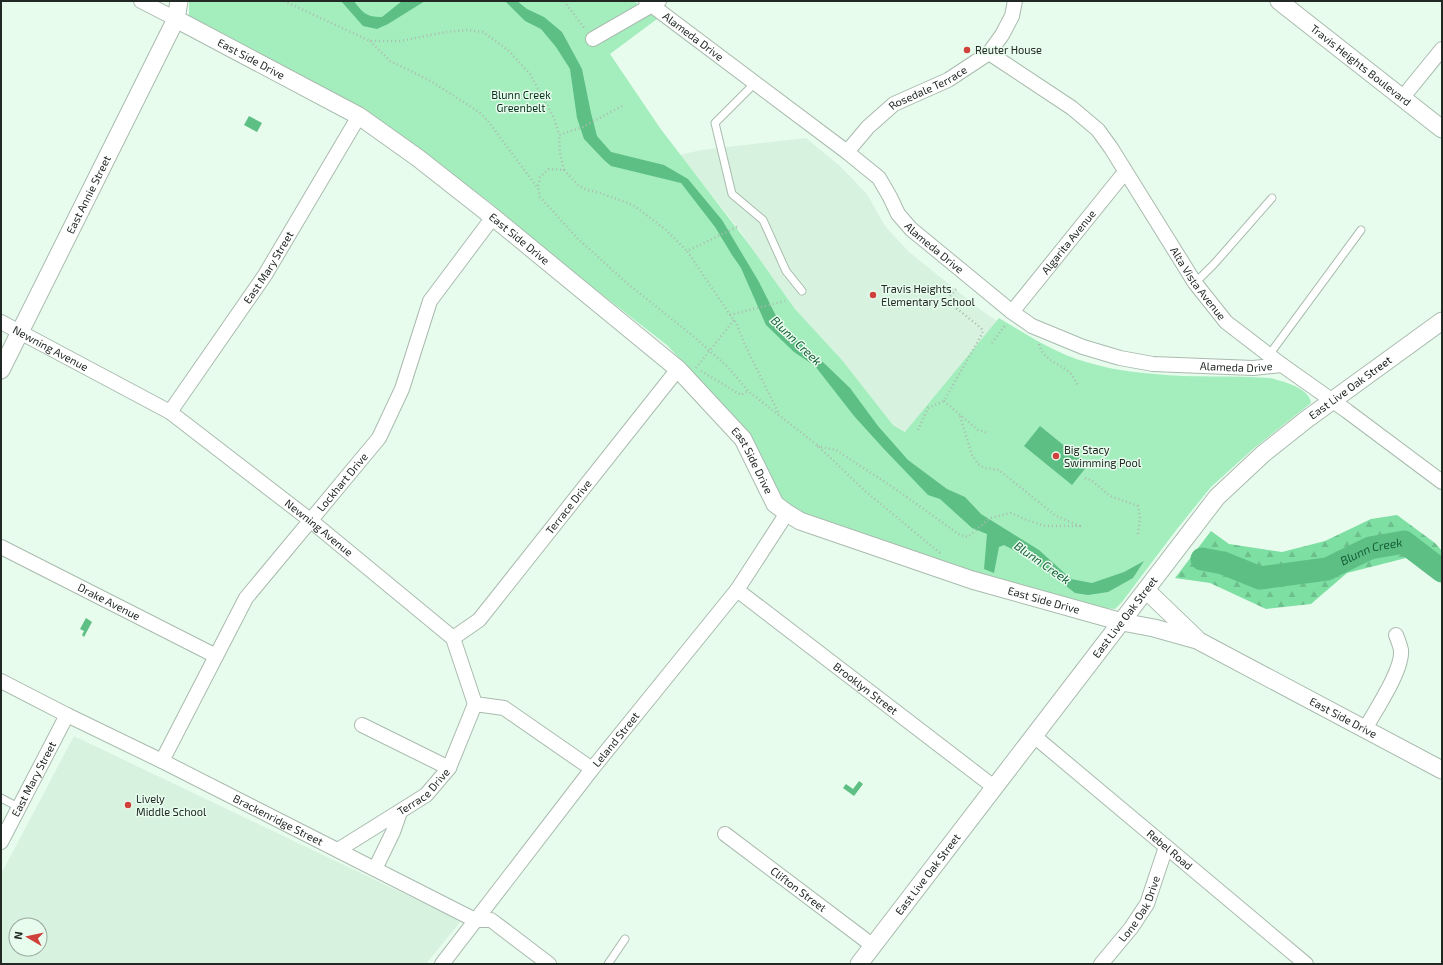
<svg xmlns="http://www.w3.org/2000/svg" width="1443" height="965" viewBox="0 0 1443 965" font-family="'Exo 2',sans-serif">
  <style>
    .built { fill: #d7f2df; fill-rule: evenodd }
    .forest { fill: url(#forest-firs) }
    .park { fill: #a4eebe }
    .water { fill: #5dbf84 }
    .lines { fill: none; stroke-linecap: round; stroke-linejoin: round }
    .river { stroke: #5dbf84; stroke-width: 23 }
    .service-casing { stroke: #a9bbae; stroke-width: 9 }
    .minor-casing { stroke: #a9bbae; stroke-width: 16 }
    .tertiary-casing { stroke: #a9bbae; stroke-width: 19 }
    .path { stroke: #abbbb0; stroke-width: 2.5; stroke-dasharray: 1 3; stroke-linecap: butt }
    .service { stroke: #fff; stroke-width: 7 }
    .minor { stroke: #fff; stroke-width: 14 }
    .tertiary { stroke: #fff; stroke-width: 17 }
    .poi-dot { fill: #d0413c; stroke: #e8fcee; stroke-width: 1.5 }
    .labels { text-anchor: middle; stroke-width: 3; stroke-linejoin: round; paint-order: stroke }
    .street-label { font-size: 11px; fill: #222924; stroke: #e8fcee }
    .poi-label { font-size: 11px; fill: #222924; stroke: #e8fcee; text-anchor: start }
    .park-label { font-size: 11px; fill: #06321b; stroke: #e8fcee }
    .water-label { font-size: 12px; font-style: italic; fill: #155e37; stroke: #e8fcee }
  </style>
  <defs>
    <pattern id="forest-firs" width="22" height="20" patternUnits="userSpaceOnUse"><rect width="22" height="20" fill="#7edfa3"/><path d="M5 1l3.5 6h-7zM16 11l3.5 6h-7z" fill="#6dbf8c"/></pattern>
  </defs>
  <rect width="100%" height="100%" fill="#e8fcee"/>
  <g class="built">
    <polygon points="806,138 840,166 867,194 885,226 908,251 981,310 997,321 906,432 893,425 842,360 795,309 737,227 680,155 701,150"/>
    <path d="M74,736L461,921L426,964H1V874ZM16,925H40V949H16Z"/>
  </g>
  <polygon class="forest" points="1397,515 1435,543 1442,551 1442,581 1419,559 1406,558 1347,573 1311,604 1266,609 1210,583 1175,578 1211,531 1229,544 1282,552 1325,541 1371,519"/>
  <path class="park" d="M189,1H634L657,19L610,54L660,128L751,247L795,309L842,360L893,425L905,432L999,318C1021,331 1042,345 1066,355C1093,366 1125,372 1155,374C1193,378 1232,375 1270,378C1282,381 1310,388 1311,403L1253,449L1211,487L1177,529L1122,602L1115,609L1103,608L953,568L794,510L780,501L752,440L668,346L531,239L491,203L364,109L189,18Z"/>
  <g class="water">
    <path d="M341,1H354C363,13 366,17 382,17L402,1H425L388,24L377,29L363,26Z"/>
    <polygon points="505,1 517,1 527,9 544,17 562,32 582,69 591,113 597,136 611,152 664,165 688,179 722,220 759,282 775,314 793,337 825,364 850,388 878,426 908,460 947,489 965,497 981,514 1039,550 1071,579 1092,583 1124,572 1144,561 1133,578 1108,592 1088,595 1075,593 1052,575 1021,554 1004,545 999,547 994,573 984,569 987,534 972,528 940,499 928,495 883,448 854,416 815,366 794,352 766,325 741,268 732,255 715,227 681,183 611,166 605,161 584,139 577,118 570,69 556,47 541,29 525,21"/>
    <polygon points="249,116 262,123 257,132 244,125"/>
    <polygon points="1040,426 1088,465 1072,485 1024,446"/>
    <polygon points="86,618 92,622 84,637 82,635 84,631 80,629"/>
    <polygon points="859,781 863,784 854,796 843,788 846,784 853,789"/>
  </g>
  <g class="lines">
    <path class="river" id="s1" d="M1202,559L1223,563L1260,578L1327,569L1370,548L1404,542L1442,571"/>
    <g class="service-casing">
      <g id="service">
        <polyline points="755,83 715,123 732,194 763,220 786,271 802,291"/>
        <polyline points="1195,283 1215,263 1272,198"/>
        <polyline points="1269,355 1361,230"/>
        <polyline points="1,798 20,808"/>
        <polyline points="608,964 625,939"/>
      </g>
    </g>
    <g class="minor-casing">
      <g id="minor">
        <polyline points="141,1 176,19"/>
        <path id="s2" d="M646,1L847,152L879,178L890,197L898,214L911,229L1012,312L1032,326L1083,347L1120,358L1153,364L1253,368L1282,365"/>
        <polyline points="593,39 659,1"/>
        <path id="s3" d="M989,53L1072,108L1098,130L1111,148L1195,283L1226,322L1282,365L1347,411L1442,482"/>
        <polyline points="1403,97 1442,49"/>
        <path id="s4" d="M847,152L868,127L894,104L948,80L989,53L1002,35L1012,16L1015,1"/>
        <path id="s5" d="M1012,312L1125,172"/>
        <path id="s6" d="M1,322L170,412L310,520L453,638L475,704L504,708L592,769"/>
        <path id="s7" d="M170,412L265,275L359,116"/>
        <path id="s8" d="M1,547L216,656"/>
        <path id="s9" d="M737,590L994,787"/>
        <path id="s10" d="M453,638L479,620L678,369"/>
        <path id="s11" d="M1,681L67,715L162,761L475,920H491L549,964"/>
        <polyline points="362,725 449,768"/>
        <path d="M1365,729C1375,711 1403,670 1401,650C1400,645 1398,640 1396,635"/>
        <path id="s12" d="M1034,736L1306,964"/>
        <path id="s13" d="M162,761L246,598L379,438L402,389L430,301L493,217"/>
        <path id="s14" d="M725,834L872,945"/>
        <path id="s15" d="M1,842L67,715"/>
        <path id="s16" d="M338,850L426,795L449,768L475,704"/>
        <polyline points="375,869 393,832 400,812"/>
        <path id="s17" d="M442,964L592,769L737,590L787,513"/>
        <path id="s18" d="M1101,964L1131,928L1147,904L1166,847"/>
      </g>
    </g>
    <g class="tertiary-casing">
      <g id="tertiary">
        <path id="s19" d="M1279,1L1442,129"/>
        <path id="s20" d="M176,19L359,116L418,158L493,217L678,369L743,439L775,504L787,513L800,521L972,580L1122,622L1154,628L1197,640L1442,770"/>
        <path id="s21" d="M1,370L176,19L179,1"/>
        <polyline points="1146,590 1196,638"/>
        <path id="s22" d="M859,964L1217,497L1263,454L1307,419L1442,321"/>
      </g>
    </g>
    <g class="path">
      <polyline points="284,1 370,41 400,41 446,32 467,30 483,32 508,50 530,74 554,118 559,135"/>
      <polyline points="564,1 585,29"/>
      <polyline points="370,41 390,61 429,80 479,112 488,121 537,187"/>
      <polyline points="622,106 583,127 559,135 560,153 564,170 549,169 540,177 538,187 540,197 578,239 628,284 693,336 728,367 748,391 817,445 865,491 940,553"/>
      <polyline points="564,170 578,185 587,190 600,193 633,205 665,229 687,251"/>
      <polyline points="737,227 687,251 737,325 745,345 779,414"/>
      <polyline points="730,315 785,301"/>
      <polyline points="992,343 1006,324"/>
      <path d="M1039,344C1044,361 1057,362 1069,372C1073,375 1075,381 1078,385"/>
      <polyline points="696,368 734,320"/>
      <polyline points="701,371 741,395 748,391"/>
      <polyline points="944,401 978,430 987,433"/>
      <polyline points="918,430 928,408 944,401 982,334 983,331 981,328 951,304 950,296 957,288"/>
      <polyline points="817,446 836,450 894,488 960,535 968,537 990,518 1011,513 1027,520 1045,526 1080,526 1056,516 999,470 984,468 978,464 972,455 960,416"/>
      <polyline points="1085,478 1091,480 1110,496 1138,506 1140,518 1138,534"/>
    </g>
    <use href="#service" class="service"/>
    <use href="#minor" class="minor"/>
    <use href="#tertiary" class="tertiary"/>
  </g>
  <g class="poi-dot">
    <circle cx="967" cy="50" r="4"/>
    <circle cx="873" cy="295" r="4"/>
    <circle cx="1056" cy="456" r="4"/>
    <circle cx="128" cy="805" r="4"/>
  </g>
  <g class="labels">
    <g class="street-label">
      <text dy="4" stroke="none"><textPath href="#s2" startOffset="59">Alameda Drive</textPath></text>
      <text dy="4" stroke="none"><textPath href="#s20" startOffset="85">East Side Drive</textPath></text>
      <text dy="4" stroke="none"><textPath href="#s19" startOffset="104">Travis Heights Boulevard</textPath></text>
      <text dy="4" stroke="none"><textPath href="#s4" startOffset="105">Rosedale Terrace</textPath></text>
      <text dy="4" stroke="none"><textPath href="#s21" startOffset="196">East Annie Street</textPath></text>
      <text dy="4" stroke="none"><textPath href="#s20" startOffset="409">East Side Drive</textPath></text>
      <text dy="4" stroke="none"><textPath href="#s5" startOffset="90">Algarita Avenue</textPath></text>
      <text dy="4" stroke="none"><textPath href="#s2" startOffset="383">Alameda Drive</textPath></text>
      <text dy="4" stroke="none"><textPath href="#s7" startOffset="175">East Mary Street</textPath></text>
      <text dy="4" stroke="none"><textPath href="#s3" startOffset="317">Alta Vista Avenue</textPath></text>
      <text dy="4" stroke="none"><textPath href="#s6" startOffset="56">Newning Avenue</textPath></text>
      <text dy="4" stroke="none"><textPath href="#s2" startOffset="719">Alameda Drive</textPath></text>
      <text dy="4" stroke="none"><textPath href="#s22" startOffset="761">East Live Oak Street</textPath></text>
      <text dy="4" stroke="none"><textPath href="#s20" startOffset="733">East Side Drive</textPath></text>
      <text dy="4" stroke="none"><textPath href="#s13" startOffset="334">Lockhart Drive</textPath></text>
      <text dy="4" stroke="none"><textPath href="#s10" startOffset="176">Terrace Drive</textPath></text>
      <text dy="4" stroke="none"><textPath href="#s6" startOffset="380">Newning Avenue</textPath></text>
      <text dy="4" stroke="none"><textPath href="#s20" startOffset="1069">East Side Drive</textPath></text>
      <text dy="4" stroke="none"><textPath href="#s8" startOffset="121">Drake Avenue</textPath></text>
      <text dy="4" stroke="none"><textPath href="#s22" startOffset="437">East Live Oak Street</textPath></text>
      <text dy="4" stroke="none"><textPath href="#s9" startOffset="162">Brooklyn Street</textPath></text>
      <text dy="4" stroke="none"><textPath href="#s20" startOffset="1393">East Side Drive</textPath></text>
      <text dy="4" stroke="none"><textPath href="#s17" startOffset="284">Leland Street</textPath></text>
      <text dy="4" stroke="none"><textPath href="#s15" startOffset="71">East Mary Street</textPath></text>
      <text dy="4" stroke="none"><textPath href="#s16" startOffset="104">Terrace Drive</textPath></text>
      <text dy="4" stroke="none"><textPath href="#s11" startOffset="310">Brackenridge Street</textPath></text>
      <text dy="4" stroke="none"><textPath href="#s12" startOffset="177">Rebel Road</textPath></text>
      <text dy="4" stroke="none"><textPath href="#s22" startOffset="113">East Live Oak Street</textPath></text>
      <text dy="4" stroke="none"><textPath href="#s14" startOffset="92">Clifton Street</textPath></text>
      <text dy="4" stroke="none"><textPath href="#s18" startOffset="68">Lone Oak Drive</textPath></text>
    </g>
    <g class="poi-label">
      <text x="975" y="54">Reuter House</text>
      <text x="881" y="293">Travis Heights<tspan x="881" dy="13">Elementary School</tspan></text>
      <text x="1064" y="454">Big Stacy<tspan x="1064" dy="13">Swimming Pool</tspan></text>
      <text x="136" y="803">Lively<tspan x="136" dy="13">Middle School</tspan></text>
    </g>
    <g class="park-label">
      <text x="521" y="99">Blunn Creek<tspan x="521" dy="13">Greenbelt</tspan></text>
    </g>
    <g class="water-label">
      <text transform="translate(796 341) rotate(44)" y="4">Blunn Creek</text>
      <text dy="4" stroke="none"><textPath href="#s1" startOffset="177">Blunn Creek</textPath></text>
      <text transform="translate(1042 563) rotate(35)" y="4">Blunn Creek</text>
    </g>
  </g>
  <rect width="1443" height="965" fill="none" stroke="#222924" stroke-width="4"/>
  <g transform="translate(28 937) rotate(279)"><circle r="19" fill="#e8fcee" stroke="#99a89d"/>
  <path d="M0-3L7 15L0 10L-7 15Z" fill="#d0413c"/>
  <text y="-6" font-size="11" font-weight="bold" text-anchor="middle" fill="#222924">N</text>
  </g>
</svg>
